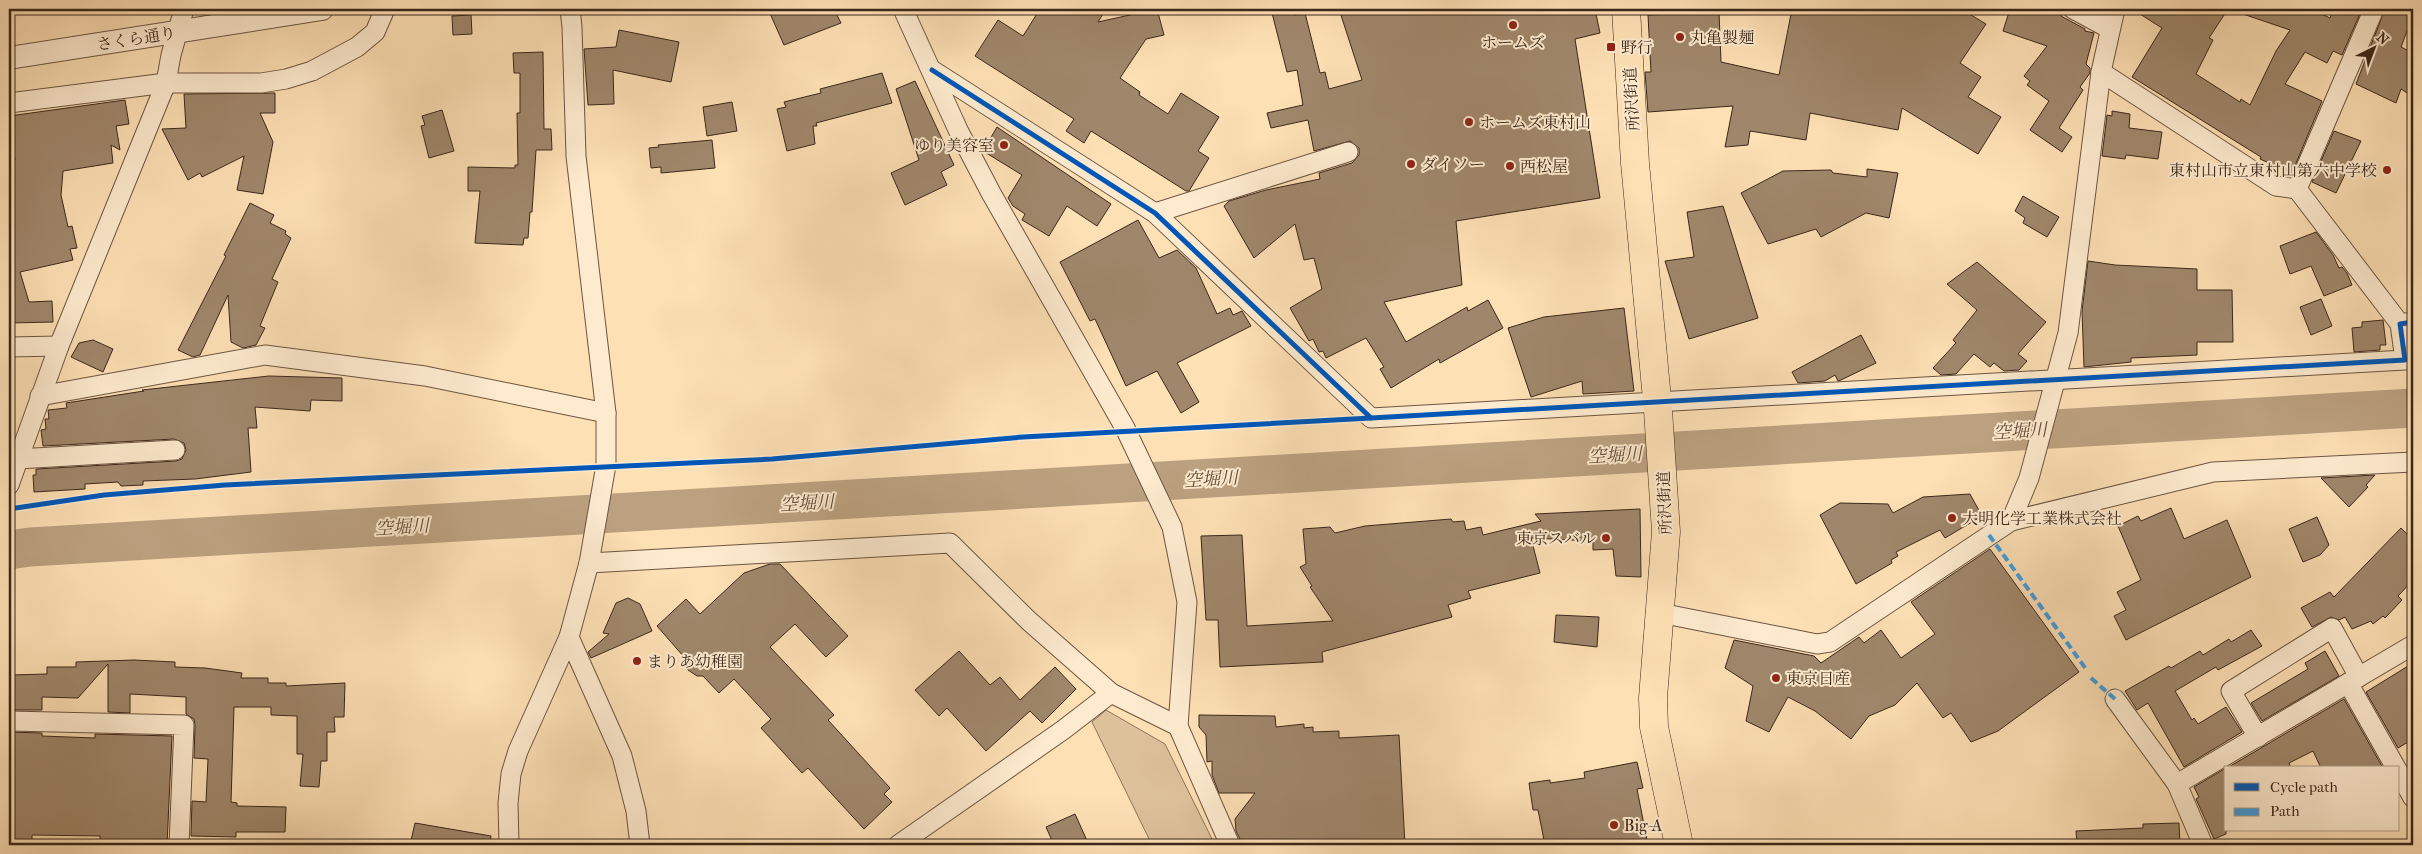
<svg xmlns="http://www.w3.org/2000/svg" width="2422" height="854" viewBox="0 0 2422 854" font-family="'IM FELL French Canon','Noto Serif JP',serif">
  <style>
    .green { fill: #ddc19b; stroke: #8c745a }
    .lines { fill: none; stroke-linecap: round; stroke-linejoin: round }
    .river { stroke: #bca180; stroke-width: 39 }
    .building { fill: #a0876b; stroke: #3b271a }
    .minor-casing { stroke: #6c5541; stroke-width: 21 }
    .tertiary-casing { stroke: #6c5541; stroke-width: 24 }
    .primary-casing { stroke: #3b271a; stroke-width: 29 }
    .minor { stroke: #feebcf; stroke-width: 19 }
    .tertiary { stroke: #feebcf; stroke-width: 22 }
    .primary { stroke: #fee0b5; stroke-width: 28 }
    .quiet { stroke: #3f9cdf; stroke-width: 4; stroke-dasharray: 8 4; stroke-linecap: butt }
    .cycleway-casing { stroke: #feebcf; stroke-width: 8 }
    .cycleway { stroke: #0057b8; stroke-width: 5 }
    .poi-dot { fill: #8f2418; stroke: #feebcf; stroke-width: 2 }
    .labels { text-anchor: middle; stroke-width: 4; stroke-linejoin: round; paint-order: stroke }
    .poi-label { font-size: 16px; fill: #3b271a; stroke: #feebcf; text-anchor: start }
    .street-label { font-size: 16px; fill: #3b271a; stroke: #feebcf }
    .water-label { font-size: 18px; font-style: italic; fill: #624c39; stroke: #feebcf }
  </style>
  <rect width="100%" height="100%" fill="#fee0b5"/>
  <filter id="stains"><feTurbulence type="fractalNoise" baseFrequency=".004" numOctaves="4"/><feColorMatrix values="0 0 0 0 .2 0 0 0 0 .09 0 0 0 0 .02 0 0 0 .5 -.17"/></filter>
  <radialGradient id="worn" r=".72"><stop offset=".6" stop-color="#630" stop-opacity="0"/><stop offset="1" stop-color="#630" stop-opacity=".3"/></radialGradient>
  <polygon class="green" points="1106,710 1165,744 1215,845 1152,845 1092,722"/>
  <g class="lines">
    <polyline class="river" points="9,550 30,547 2413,408"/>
  </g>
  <g class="building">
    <polygon points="768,9 834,9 841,23 784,45"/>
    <polygon points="1040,9 1106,9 1098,22 1157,9 1164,35 1146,39 1120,78 1140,92 1139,95 1168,114 1181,93 1219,117 1198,151 1209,158 1189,191 1186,191 1091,131 1084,143 1066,131 1074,119 975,56 998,20 1023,36"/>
    <polygon points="1271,9 1293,9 1295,15 1305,13 1320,73 1325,72 1329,89 1362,80 1339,9 1595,9 1600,33 1575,39 1600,198 1456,221 1462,285 1384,302 1406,342 1467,307 1468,311 1488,300 1503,328 1440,363 1439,359 1391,388 1380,369 1384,367 1366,338 1326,358 1323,351 1319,352 1313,339 1309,341 1290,308 1322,289 1314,258 1304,260 1295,224 1254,258 1224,206 1229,201 1266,190 1320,179 1319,173 1352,163 1359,155 1359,148 1350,141 1314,151 1308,120 1271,128 1267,113 1303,105 1297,70 1287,72"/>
    <polygon points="1792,9 1961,9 1986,24 1960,63 1981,77 1968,97 2001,117 1978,154 1902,108 1898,130 1810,113 1806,140 1750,131 1748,145 1725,147 1733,106 1648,112 1645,72 1651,72 1648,15 1719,12 1721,62 1779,75"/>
    <polygon points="2010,9 2062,9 2061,16 2085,29 2085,31 2094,33 2086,64 2090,68 2090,73 2080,87 2083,90 2059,128 2072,137 2062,152 2030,130 2049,101 2027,85 2030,81 2024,76 2047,46 2003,31"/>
    <polygon points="2132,9 2228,9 2209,38 2213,40 2196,74 2240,102 2241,99 2250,105 2276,51 2290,30 2237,12 2238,9 2311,9 2330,18 2334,9 2362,9 2342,55 2333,51 2327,63 2305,52 2285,84 2322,101 2292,173 2260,159 2261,157 2132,77 2162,28"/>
    <polygon points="2385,9 2413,9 2413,15 2401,47 2413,53 2413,97 2401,89 2396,103 2356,84"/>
    <polygon points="471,15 472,34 453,35 452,16"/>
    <polygon points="619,30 679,42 671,82 613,70 614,104 588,105 584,49 616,47"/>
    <polygon points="543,52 544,129 551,129 552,150 536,150 532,212 530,212 528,238 524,238 523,245 475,243 480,191 468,191 468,167 515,168 515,165 518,165 517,113 520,113 520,73 514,73 513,53"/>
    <polygon points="882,73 892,103 816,123 817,126 813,126 815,144 787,151 777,109 786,107 784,102 821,93 820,89"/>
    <polygon points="915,81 954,165 941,172 947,185 905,205 891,173 919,160 896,89"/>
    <polygon points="275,93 275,113 260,113 273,142 263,194 237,190 244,156 202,177 200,173 188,180 162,129 186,128 184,94"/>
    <polygon points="125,100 129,124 116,126 120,150 111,145 113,163 63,171 61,195 68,227 72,226 77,248 70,249 73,260 20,272 29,302 52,301 53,322 9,323 9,161 15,160 9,116"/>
    <polygon points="732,102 737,131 707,136 703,107"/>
    <polygon points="442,110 454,151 429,158 421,126 425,125 422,116"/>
    <polygon points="2112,111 2130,114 2129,128 2162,132 2158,159 2126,155 2125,159 2102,156 2107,115 2112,116"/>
    <polygon points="997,127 1111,204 1097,226 1067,206 1049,236 1022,220 1025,214 1013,206 1008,198 1022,175 983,151"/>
    <polygon points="2334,131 2361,141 2336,193 2312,182"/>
    <polygon points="712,140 715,168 661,173 661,167 651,168 649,148 659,147 658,145"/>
    <polygon points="1867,169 1898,173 1889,218 1866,213 1821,237 1816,229 1768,244 1741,193 1783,171 1831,170 1833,173 1867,177"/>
    <polygon points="2023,196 2059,217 2047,237 2023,223 2025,218 2015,211"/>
    <polygon points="250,203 274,215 270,223 286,231 285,234 291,238 272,279 278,282 260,326 265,328 256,345 243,348 231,342 228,295 200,355 193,357 178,350 226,256 224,255"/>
    <polygon points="1723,206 1758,318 1689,339 1665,261 1694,257 1687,212"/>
    <polygon points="1138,220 1159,258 1177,250 1196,268 1217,314 1230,308 1233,315 1242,311 1251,326 1177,363 1199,402 1181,413 1157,371 1126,386 1095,319 1090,321 1060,262"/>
    <polygon points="2316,232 2333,255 2339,268 2342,267 2347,273 2352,285 2324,296 2311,266 2290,274 2280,246"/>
    <polygon points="2088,261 2115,265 2197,269 2197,290 2232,290 2233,342 2197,342 2197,355 2131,358 2131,362 2084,367 2082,311"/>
    <polygon points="1977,262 2046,322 2018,354 2027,361 2019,370 2004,371 1994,363 1990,367 1974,354 1956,374 1941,375 1933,368 1956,343 1953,340 1977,310 1947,284"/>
    <polygon points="2321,299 2332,326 2311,335 2300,307"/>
    <polygon points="1624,308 1634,391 1583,394 1582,381 1531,397 1508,328 1544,317"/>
    <polygon points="2383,320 2386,345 2380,345 2380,350 2354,352 2352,328 2362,327 2362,322"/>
    <polygon points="1861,335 1876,363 1841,380 1838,381 1835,375 1825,381 1798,383 1792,372"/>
    <polygon points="93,340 113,349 103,372 71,357 79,343"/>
    <polygon points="269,376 342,378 342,401 311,400 310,411 255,407 257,428 248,428 251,472 195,479 143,481 143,485 121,486 118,482 85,484 85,489 34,492 33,475 36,475 36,469 176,461 182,459 186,450 184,443 174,439 43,446 41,430 46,429 45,419 49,419 48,410 67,408 66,403 144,391 142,390"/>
    <polygon points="2375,475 2366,485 2368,487 2349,507 2321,478"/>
    <polygon points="1970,494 1982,516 1945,538 1940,530 1896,552 1898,556 1891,560 1892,563 1856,584 1820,515 1840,503 1888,504 1893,513 1923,497"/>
    <polygon points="2171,508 2184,539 2227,520 2251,577 2126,640 2114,616 2126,610 2117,592 2141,580 2118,526 2138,516 2141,521"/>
    <polygon points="1640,509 1641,577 1616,576 1613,549 1593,550 1593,541 1531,538 1540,573 1468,591 1471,598 1448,605 1452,617 1322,652 1323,662 1220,667 1218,620 1206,620 1201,536 1242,535 1247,626 1333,621 1310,587 1312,586 1300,567 1306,564 1303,529 1330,527 1335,533 1365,526 1451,519 1453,522 1464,521 1466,530 1481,527 1483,535 1541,521 1535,514"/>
    <polygon points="2317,517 2329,545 2320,555 2303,562 2289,529"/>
    <polygon points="2401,528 2413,540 2413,580 2398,596 2402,600 2385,618 2383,616 2373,624 2371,621 2352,629 2345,617 2339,620 2331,617 2312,627 2301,608 2330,592 2334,597"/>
    <polygon points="1990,549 2079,672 1998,731 1971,742 1951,713 1943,718 1917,683 1895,705 1869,716 1851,739 1815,711 1788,697 1769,732 1746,721 1753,686 1725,668 1734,640 1814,656 1821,663 1859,637 1864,643 1881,630 1901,658 1935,634 1911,602"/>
    <polygon points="770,564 780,564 848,636 826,657 795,624 770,647 834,715 828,720 890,788 884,794 892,802 864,829 808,768 802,773 761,728 771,719 734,679 719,693 703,676 697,676 688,670 684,657 657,626 686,599 700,614 744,573"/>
    <polygon points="628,598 640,604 652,631 591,658 588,652 609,634 603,633 616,603"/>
    <polygon points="1556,615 1599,617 1597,647 1554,642"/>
    <polygon points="2251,630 2262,646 2218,670 2216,667 2175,691 2192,720 2194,718 2198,724 2226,707 2242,732 2184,767 2148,703 2137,710 2125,691 2169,666 2171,668 2200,651 2203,655 2229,639 2231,642"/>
    <polygon points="959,651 990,685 1000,677 1020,700 1055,667 1076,689 1042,723 1030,711 986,751 947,708 939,716 915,690"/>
    <polygon points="2325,651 2339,676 2262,721 2251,703 2308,669 2305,663"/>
    <polygon points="134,660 175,662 175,667 205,668 242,673 241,678 268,678 268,683 286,683 286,686 345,683 344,717 334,717 335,732 327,732 327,761 321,761 319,787 300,786 303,754 297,754 297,716 271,715 271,707 234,707 231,802 237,803 237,806 286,807 285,832 236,832 236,837 191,836 192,801 206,802 208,759 194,758 195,725 194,719 186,714 186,697 130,694 130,713 108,712 108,664 78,698 42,697 42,710 9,710 9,675 47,674 47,667 76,667 76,662"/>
    <polygon points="2413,663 2413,739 2398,748 2366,692"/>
    <polygon points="2344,699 2383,768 2321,768 2313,751 2289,763 2291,768 2227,768"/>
    <polygon points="1199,715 1275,716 1276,727 1304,724 1304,728 1313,727 1313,732 1339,731 1339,738 1399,735 1405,845 1243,845 1236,831 1235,819 1255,793 1219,793 1212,775 1212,761 1207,762 1206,735 1199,727"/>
    <polygon points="9,732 42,733 42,736 95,738 95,734 172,736 167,845 100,845 100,836 32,835 32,845 9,845"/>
    <polygon points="1637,762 1643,788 1637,789 1648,845 1545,845 1538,810 1533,810 1529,783 1550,780 1550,783 1585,778 1584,772"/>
    <polygon points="2226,768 2226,834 2214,839 2196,799 2199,797 2194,787"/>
    <polygon points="1075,814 1089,845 1054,845 1046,827"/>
    <polygon points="415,823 491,836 490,845 410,845"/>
    <polygon points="2179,823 2180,845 2077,845 2076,831 2143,828 2143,824"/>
  </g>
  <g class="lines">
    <g class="minor-casing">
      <g id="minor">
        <polyline points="903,9 959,132 991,193 1125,428 1172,527 1187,602 1178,726 1230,845"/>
        <polyline points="2073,9 2110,29"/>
        <polyline points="2374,9 2297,189 2400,324"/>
        <polyline points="932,70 1155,213 1371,418 2405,360 2400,324 2413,322"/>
        <polyline points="2101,72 2276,186 2297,189"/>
        <polyline points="9,103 166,83 261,83 286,79 312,71 357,47 375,32 385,9"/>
        <polyline points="1155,213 1348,152"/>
        <polyline points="9,347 59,346"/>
        <polyline points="40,396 265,355 425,376 606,413"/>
        <polyline points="17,459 175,450"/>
        <polyline points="9,485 59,346 166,83 171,55 184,9"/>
        <polyline points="2011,521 2213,472 2413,462"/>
        <polyline points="589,563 950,543 1029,621 1111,693 1178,726"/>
        <polyline points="1660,613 1817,644 1830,642 2011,521 2029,478 2068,333 2101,72 2115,9"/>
        <polyline points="569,637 622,756 636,811 640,845"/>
        <polyline points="2348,683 2396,768"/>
        <polyline points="2115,699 2177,784 2203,845"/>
        <polyline points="9,721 184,725 179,845"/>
        <polyline points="2258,737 2231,691 2332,628 2359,677"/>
        <polyline points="2398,771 2413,798"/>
        <polyline points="2177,784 2413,645"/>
        <polyline points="509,845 508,803 511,774 518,751 569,637 589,563 606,465 606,413 576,156 572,27 570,9"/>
        <polyline points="898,845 1063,730 1111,693"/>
      </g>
    </g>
    <g class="tertiary-casing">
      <polyline id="tertiary" points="9,58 322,9"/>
    </g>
    <g class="primary-casing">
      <polyline id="primary" points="1626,9 1635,163 1658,410 1666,532 1653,698 1654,727 1679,845"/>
    </g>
    <use href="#minor" class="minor"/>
    <use href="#tertiary" class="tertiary"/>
    <use href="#primary" class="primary"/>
    <g class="quiet">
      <polyline points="1989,535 2086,669"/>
      <polyline points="2091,678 2115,699"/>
    </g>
    <g class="cycleway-casing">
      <g id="cycleway">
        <polyline points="932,70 1155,213 1371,418 2405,360 2400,324 2413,322"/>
        <polyline points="9,509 104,495 225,485 772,459 1023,437 1371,418"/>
      </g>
    </g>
    <use href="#cycleway" class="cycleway"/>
  </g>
  <g class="poi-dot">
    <circle cx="1513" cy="25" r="5"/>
    <circle cx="1680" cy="37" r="5"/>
    <rect x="1606" y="42" width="10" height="10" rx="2.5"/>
    <circle cx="1469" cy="122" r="5"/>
    <circle cx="1004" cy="145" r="5"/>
    <circle cx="1411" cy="164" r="5"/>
    <circle cx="1510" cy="166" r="5"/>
    <circle cx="2387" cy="170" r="5"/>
    <circle cx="1952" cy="518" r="5"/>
    <circle cx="1606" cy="538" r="5"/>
    <circle cx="637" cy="661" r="5"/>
    <circle cx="1776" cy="678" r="5"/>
    <circle cx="1614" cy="825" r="5"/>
  </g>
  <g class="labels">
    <g class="poi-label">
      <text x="1690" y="43">丸亀製麺</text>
      <text x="1513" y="48" text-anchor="middle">ホームズ</text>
      <text x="1621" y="53">野行</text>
      <text x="1479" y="128">ホームズ東村山</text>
      <text x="994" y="151" text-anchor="end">ゆり美容室</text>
      <text x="1421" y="170">ダイソー</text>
      <text x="1520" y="172">西松屋</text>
      <text x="2377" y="176" text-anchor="end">東村山市立東村山第六中学校</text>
      <text x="1962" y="524">大明化学工業株式会社</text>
      <text x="1596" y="544" text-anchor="end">東京スバル</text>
      <text x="647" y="667">まりあ幼稚園</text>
      <text x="1786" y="684">東京日産</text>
      <text x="1624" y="831">Big-A</text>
    </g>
    <g class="street-label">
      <text transform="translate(136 38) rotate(-9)" y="6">さくら通り</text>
      <text transform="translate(1631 99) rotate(-93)" y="6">所沢街道</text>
      <text transform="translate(1664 503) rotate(-92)" y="6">所沢街道</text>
    </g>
    <g class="water-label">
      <text transform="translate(2020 431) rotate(-3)" y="6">空堀川</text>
      <text transform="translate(1615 455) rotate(-3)" y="6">空堀川</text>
      <text transform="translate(1211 479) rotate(-3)" y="6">空堀川</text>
      <text transform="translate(807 503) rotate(-3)" y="6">空堀川</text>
      <text transform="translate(402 527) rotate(-3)" y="6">空堀川</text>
    </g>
  </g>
  <rect width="2422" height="854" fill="none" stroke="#fee0b5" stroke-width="30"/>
  <rect x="10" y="10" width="2402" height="834" fill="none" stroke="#3b271a" stroke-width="2.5"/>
  <rect x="15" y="15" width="2392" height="824" fill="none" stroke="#3b271a"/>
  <rect x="2224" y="766" width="175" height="65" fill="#feebcf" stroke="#b09d87"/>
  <rect x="2234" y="783" width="25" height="8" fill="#0057b8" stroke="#b09d87"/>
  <text x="2270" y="792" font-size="15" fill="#3b271a">Cycle path</text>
  <rect x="2234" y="808" width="25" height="8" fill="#3f9cdf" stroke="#b09d87"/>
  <text x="2270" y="816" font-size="15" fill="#3b271a">Path</text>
  <g transform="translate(2374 48) rotate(42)" stroke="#feebcf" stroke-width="4" paint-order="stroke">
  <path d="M0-4L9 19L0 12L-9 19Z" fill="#3b271a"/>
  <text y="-8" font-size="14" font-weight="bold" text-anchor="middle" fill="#3b271a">N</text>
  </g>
  <rect width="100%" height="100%" filter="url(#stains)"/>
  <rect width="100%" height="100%" fill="url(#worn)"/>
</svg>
